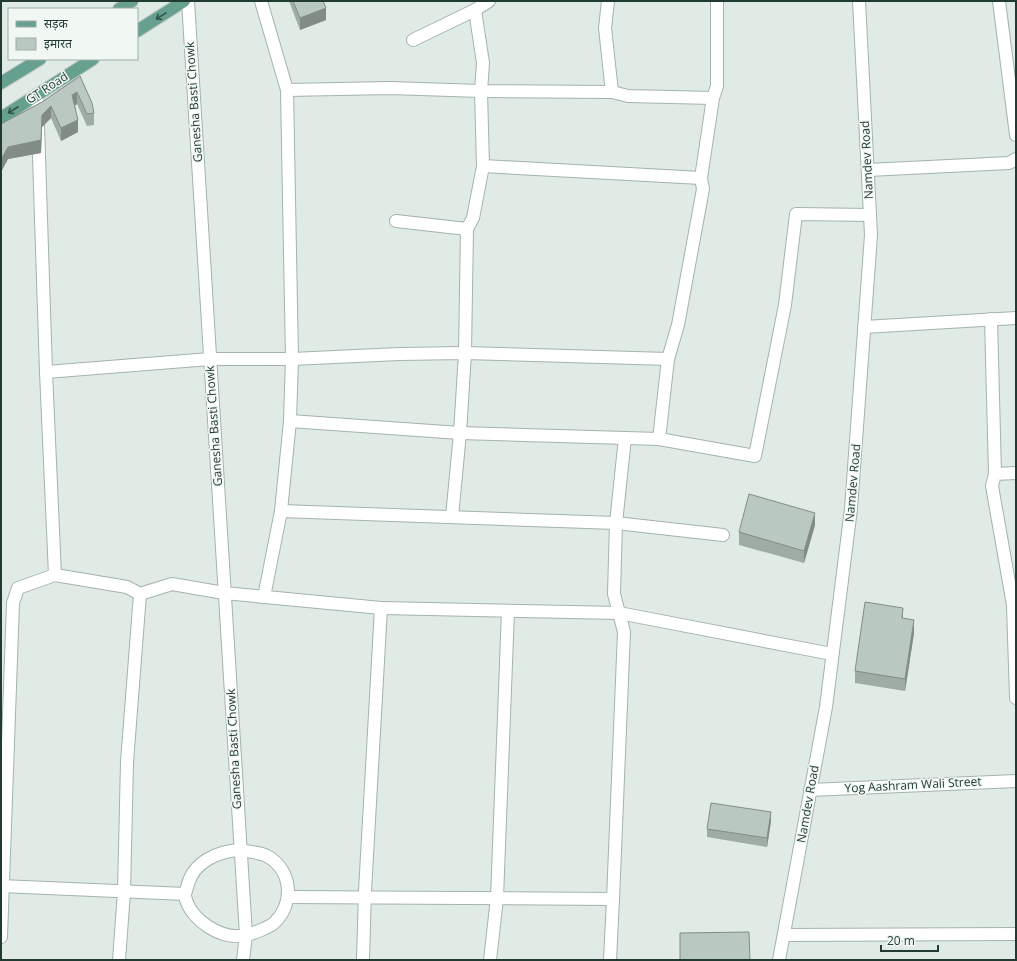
<svg xmlns="http://www.w3.org/2000/svg" width="1017" height="961" viewBox="0 0 1017 961" font-family="'Open Sans','Noto Sans Devanagari',sans-serif">
  <style>
    .lines { fill: none; stroke-linecap: round; stroke-linejoin: round }
    .minor-casing { stroke: #a3b3ad; stroke-width: 14 }
    .tertiary-casing { stroke: #a3b3ad; stroke-width: 14 }
    .primary-casing { stroke: #c1c8c6; stroke-width: 14 }
    .minor { stroke: #fff; stroke-width: 12 }
    .tertiary { stroke: #fff; stroke-width: 12 }
    .primary { stroke: #66a08e; stroke-width: 12 }
    .wall { fill: #9faca6 }
    .shaded-wall { fill: #828c87 }
    .building { fill: #b9c8c1; stroke: #828c87 }
    .oneway { stroke: #32544a }
    .labels { text-anchor: middle; stroke-width: 3; stroke-linejoin: round; paint-order: stroke }
    .street-label { font-size: 12px; fill: #213b33; stroke: #f1f8f4 }
  </style>
  <rect width="100%" height="100%" fill="#e0ebe6"/>
  <g class="lines">
    <g class="minor-casing">
      <g id="minor">
        <polyline points="188,1 246,935 243,960"/>
        <polyline points="261,1 287,90 292,359 290,421 281,511 264,597"/>
        <polyline points="608,1 605,28 612,92"/>
        <polyline points="999,1 1016,135"/>
        <polyline points="413,40 475,10 489,1"/>
        <polyline points="287,90 390,88 481,91 612,92 628,96 713,98"/>
        <polyline points="37,95 46,372 55,575"/>
        <polyline points="483,166 701,178"/>
        <polyline points="868,170 1009,163 1016,159"/>
        <polyline points="396,221 467,229"/>
        <polyline points="991,319 995,474"/>
        <polyline points="864,327 1016,318"/>
        <polyline points="46,372 210,359 292,359 399,354 465,353 668,359"/>
        <polyline points="290,421 460,433 659,439 755,456 785,305 796,214 870,215"/>
        <polyline points="659,439 668,359 678,325 703,189 701,178 713,98 717,86 717,1"/>
        <polyline points="1016,473 995,474 992,486 1013,605 1016,698"/>
        <polyline points="281,511 616,523 723,535"/>
        <polyline points="452,517 460,433 465,353 467,229 473,218 483,166 481,91 483,63 475,10"/>
        <polyline points="140,594 172,584 224,593 381,608 365,891 363,960"/>
        <polyline points="381,608 619,613 832,654"/>
        <polyline points="810,790 1016,781"/>
        <path d="M240,850C248,852 260,852 267,856C292,870 295,903 274,923C270,927 252,934 246,935C222,941 190,920 185,896C185,892 187,888 188,884C194,862 218,851 240,850Z"/>
        <polyline points="1,886 185,894"/>
        <polyline points="288,897 613,899 610,960"/>
        <polyline points="613,899 624,632 614,594 616,523 625,438"/>
        <polyline points="784,935 1016,934"/>
        <polyline points="1,937 13,603 18,588 55,575 127,587 140,594 127,762 124,892 119,960"/>
        <polyline points="490,960 497,898 508,611"/>
      </g>
    </g>
    <g class="tertiary-casing">
      <polyline id="tertiary" points="779,960 826,707 851,509 871,235 859,1"/>
    </g>
    <g class="primary-casing">
      <g id="primary">
        <polyline points="119,9 132,1"/>
        <polyline points="137,31 184,1"/>
        <polyline points="1,83 40,59"/>
        <polyline points="1,118 93,59"/>
      </g>
    </g>
    <use href="#minor" class="minor"/>
    <use href="#tertiary" class="tertiary"/>
    <use href="#primary" class="primary"/>
  </g>
  <g class="wall">
    <polygon points="289,1 323,1 326,20 300,30"/>
    <polygon points="80,76 94,113 94,125 87,126 77,104 75,106 78,132 61,141 51,118 42,127 41,153 8,159 1,172 1,124 42,102"/>
    <polygon points="815,525 804,563 739,545 739,532"/>
    <polygon points="903,619 914,633 905,691 855,683 855,671"/>
    <polygon points="771,821 767,847 707,837 707,829"/>
  </g>
  <g class="shaded-wall">
    <polygon points="326,8 326,20 300,30 300,18"/>
    <polygon points="77,92 77,104 72,107 72,95"/>
    <polygon points="51,106 51,118 42,127 41,153 8,159 1,172 1,160 8,147"/>
    <polygon points="78,120 78,132 61,141 61,128"/>
    <polygon points="815,513 815,525 804,563 804,551"/>
    <polygon points="903,608 903,620 902,618"/>
    <polygon points="914,620 914,633 905,691 905,679"/>
    <polygon points="771,812 771,821 767,847 767,838"/>
  </g>
  <g class="building">
    <polygon points="293,1 323,1 326,8 300,18"/>
    <polygon points="80,76 92,103 94,113 87,114 77,92 72,95 78,120 61,128 51,106 42,115 41,140 8,147 1,160 1,124 42,102"/>
    <polygon points="749,494 815,513 804,551 739,532"/>
    <polygon points="865,602 903,608 902,618 914,620 905,679 855,671"/>
    <polygon points="711,803 771,812 767,838 707,829"/>
    <polygon points="749,932 750,960 680,960 680,933"/>
  </g>
  <defs><path id="oneway-shaft" d="M-6 0H5M1.5-3L5.5 0L1.5 3" fill="none" stroke-width="1.6" stroke-linecap="round" stroke-linejoin="round"/></defs>
  <g class="oneway">
    <use href="#oneway-shaft" transform="translate(161 16) rotate(148)"/>
    <use href="#oneway-shaft" transform="translate(13 110) rotate(147)"/>
  </g>
  <g class="labels">
    <g class="street-label">
      <text transform="translate(47 88) rotate(-33)" y="4">GT Road</text>
      <text transform="translate(194 102) rotate(-94)" y="4">Ganesha Basti Chowk</text>
      <text transform="translate(867 160) rotate(-93)" y="4">Namdev Road</text>
      <text transform="translate(214 426) rotate(-94)" y="4">Ganesha Basti Chowk</text>
      <text transform="translate(853 483) rotate(-85)" y="4">Namdev Road</text>
      <text transform="translate(234 749) rotate(-93)" y="4">Ganesha Basti Chowk</text>
      <text transform="translate(913 785) rotate(-3)" y="4">Yog Aashram Wali Street</text>
      <text transform="translate(808 804) rotate(-80)" y="4">Namdev Road</text>
    </g>
  </g>
  <rect width="1017" height="961" fill="none" stroke="#213b33" stroke-width="4"/>
  <rect x="8" y="8" width="130" height="52" fill="#f1f8f4" stroke="#9eaca7"/>
  <rect x="16" y="21" width="20" height="6" fill="#66a08e" stroke="#9eaca7"/>
  <text x="44" y="28" font-size="12" fill="#213b33">सड़क</text>
  <rect x="16" y="38" width="20" height="12" fill="#b9c8c1" stroke="#9eaca7"/>
  <text x="44" y="48" font-size="12" fill="#213b33">इमारत</text>
  <path d="M881 945v6h57v-6" fill="none" stroke="#213b33" stroke-width="2"/>
  <text x="887" y="945" font-size="12" fill="#213b33" stroke="#f1f8f4" stroke-width="3" paint-order="stroke">20 m</text>
</svg>
